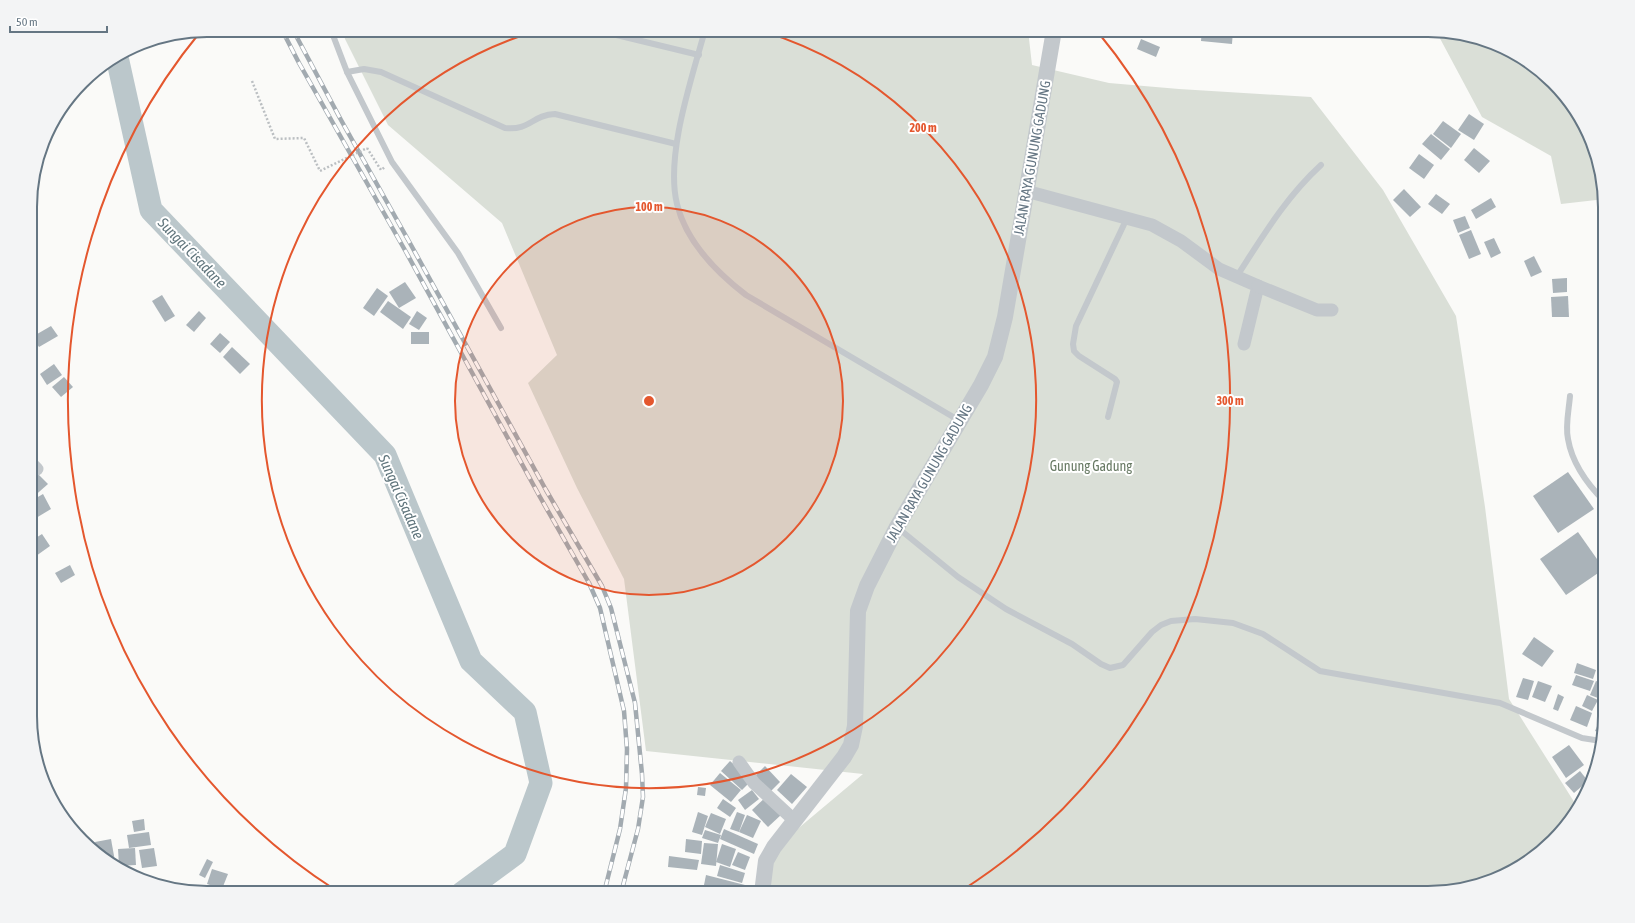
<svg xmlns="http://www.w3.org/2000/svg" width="1635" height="923" viewBox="0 0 1635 923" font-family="'Asap Condensed',sans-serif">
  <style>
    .green { fill: #dadfd7 }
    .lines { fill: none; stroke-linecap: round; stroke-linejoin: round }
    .river { stroke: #bbc7cb; stroke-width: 23 }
    .building { fill: #aab3b9 }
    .path { stroke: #bbbfc2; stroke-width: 2.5; stroke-dasharray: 2 2; stroke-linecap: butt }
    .service { stroke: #c3c8cc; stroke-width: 6 }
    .minor { stroke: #c3c8cc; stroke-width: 13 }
    .tertiary { stroke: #c3c8cc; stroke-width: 16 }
    .rail-casing { stroke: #a2aab0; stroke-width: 4.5 }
    .rail { stroke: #fff; stroke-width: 3; stroke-dasharray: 9; stroke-linecap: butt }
    .path-bridge { stroke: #bbbfc2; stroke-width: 2.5; stroke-dasharray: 2 2; stroke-linecap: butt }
    .ring { fill: none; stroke: #e4572e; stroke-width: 2 }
    .labels { text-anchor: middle; stroke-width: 4; stroke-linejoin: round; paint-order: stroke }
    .street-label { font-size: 14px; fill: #657683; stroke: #fff }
    .park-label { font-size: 14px; fill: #687a64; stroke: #fff }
    .water-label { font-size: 15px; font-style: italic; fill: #60757c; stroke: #fff }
    .rim { fill: none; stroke: #657683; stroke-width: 2 }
    .centre { fill: #e4572e; stroke: #fff; stroke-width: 2 }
    .ring-label { font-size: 12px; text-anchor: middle; font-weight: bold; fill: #e4572e; stroke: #fff; stroke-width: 4; stroke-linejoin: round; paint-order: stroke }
  </style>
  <rect width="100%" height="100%" fill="#fafaf8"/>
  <g class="green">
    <polygon points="343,30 1028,30 1032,65 1109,83 1179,89 1311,97 1383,190 1456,316 1485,507 1509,699 1578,808 1553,841 1517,869 1440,893 767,893 776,847 863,774 646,751 624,579 577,488 528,383 557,355 502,223 388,125 345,39"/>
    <polygon points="1436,31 1474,36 1516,54 1575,109 1596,150 1605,199 1561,204 1551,156 1482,117"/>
  </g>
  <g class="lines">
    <polyline class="river" points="117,57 151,210 385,455 471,661 525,712 541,783 515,854 462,893"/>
  </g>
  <g class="building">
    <polygon points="1123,30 1136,30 1137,31 1128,37"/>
    <polygon points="1202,30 1233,30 1232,44 1201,41"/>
    <polygon points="1141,39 1160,47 1156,57 1137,49"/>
    <polygon points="1469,114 1484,124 1474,140 1458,130"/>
    <polygon points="1443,121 1461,134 1451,148 1433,134"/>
    <polygon points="1431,134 1450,149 1441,160 1422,144"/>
    <polygon points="1474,148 1490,161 1479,173 1464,160"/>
    <polygon points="1419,154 1434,165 1424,179 1409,168"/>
    <polygon points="1404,189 1421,207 1410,217 1393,200"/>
    <polygon points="1436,194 1450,204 1442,214 1428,204"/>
    <polygon points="1491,198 1496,207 1476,219 1471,210"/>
    <polygon points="1465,216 1470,228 1458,233 1453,220"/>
    <polygon points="1471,230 1481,254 1469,259 1459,235"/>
    <polygon points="1494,238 1501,253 1491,258 1484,242"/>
    <polygon points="1534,256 1542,272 1531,277 1524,261"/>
    <polygon points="1567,278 1567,292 1553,293 1552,279"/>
    <polygon points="405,282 416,298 399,308 389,292"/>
    <polygon points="377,288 388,296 374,316 363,308"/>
    <polygon points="162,295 175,316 165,322 152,301"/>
    <polygon points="1568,296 1569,317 1552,317 1551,297"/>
    <polygon points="388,301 411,317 403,329 380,312"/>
    <polygon points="199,311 206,318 194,332 186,325"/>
    <polygon points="417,311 427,318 419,330 409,324"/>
    <polygon points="31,321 37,329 31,333"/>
    <polygon points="51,326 58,336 39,347 32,337"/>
    <rect x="411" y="332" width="18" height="12"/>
    <polygon points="220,333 230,342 220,353 210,344"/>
    <polygon points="232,347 250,364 240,374 223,357"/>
    <polygon points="54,364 62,375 47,385 40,374"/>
    <polygon points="64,377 73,387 61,397 52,387"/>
    <polygon points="36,472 48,484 31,499 31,476"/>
    <polygon points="1568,472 1594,509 1558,533 1533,496"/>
    <polygon points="43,494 51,509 31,521 31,501"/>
    <polygon points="1578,532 1604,569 1566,595 1540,559"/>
    <polygon points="42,534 50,546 36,556 31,550 31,541"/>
    <polygon points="70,565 75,575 61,583 55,573"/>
    <polygon points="1605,615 1605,627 1600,626"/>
    <polygon points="1534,637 1554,651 1542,667 1522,654"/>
    <polygon points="1577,663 1596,670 1593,679 1574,673"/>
    <polygon points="1576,675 1594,681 1590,691 1572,685"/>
    <polygon points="1523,678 1534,681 1528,700 1516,697"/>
    <polygon points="1538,681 1552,686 1545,702 1532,697"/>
    <polygon points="1596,681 1604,684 1598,698 1590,695"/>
    <polygon points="1558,694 1564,697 1558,711 1553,709"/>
    <polygon points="1587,695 1598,700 1592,711 1582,706"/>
    <polygon points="1576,706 1592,713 1587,727 1570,720"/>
    <polygon points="1598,724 1605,726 1603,733 1595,731"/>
    <polygon points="1569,745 1584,765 1566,778 1552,757"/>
    <polygon points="730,761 752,780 742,790 721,771"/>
    <polygon points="765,766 780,782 769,793 754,777"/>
    <polygon points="1580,771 1588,781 1574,793 1565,783"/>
    <polygon points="720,773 741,790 731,802 710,785"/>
    <polygon points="791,774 807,787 792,804 777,790"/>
    <polygon points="698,787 706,788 705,796 697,795"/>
    <polygon points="752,790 759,799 745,810 738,800"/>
    <polygon points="766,797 782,814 768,827 752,810"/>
    <polygon points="723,799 736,808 730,817 717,808"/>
    <polygon points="698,812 708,816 702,835 692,832"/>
    <polygon points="737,812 745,815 739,832 730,829"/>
    <polygon points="711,813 726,819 720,834 705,827"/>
    <polygon points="747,815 761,821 753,838 739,832"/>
    <polygon points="144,819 145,830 134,832 132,821"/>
    <polygon points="724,829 758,844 754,854 720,839"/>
    <polygon points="705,830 721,835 718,843 702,838"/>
    <polygon points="149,832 151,845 129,848 127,835"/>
    <polygon points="111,839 116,867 96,848 95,842"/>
    <polygon points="686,839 702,841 701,854 685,852"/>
    <polygon points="704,843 718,844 716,866 701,864"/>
    <polygon points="722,844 736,849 730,867 716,862"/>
    <polygon points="135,848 136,865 119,866 118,849"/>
    <polygon points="154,848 157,866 142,868 139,850"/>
    <polygon points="738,852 750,857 745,870 732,865"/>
    <polygon points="669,856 699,860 697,870 668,867"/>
    <polygon points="207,859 213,862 205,878 199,875"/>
    <polygon points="720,865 745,873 742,883 717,876"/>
    <polygon points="212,869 228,874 222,889 207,884"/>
    <polygon points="706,875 745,885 743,893 714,893 703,890"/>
    <polygon points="138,876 163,882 162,887 137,877"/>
  </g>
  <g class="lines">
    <g class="path">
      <polyline points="252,81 275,139 304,138 320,171"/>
      <polyline points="367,148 381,170 385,167"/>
    </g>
    <g class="service">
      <polyline points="331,30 347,72 392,162 458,253 501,328"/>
      <polyline points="596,30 699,55"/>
      <path d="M705,30C692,78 665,155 677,204C686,241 716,272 746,295L960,421"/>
      <polyline points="1031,30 1052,35"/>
      <path d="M347,72L364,69L381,72L505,128C530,131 532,115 555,114L676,144"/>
      <path d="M1237,276C1263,236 1286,197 1321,165"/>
      <path d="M1570,396C1569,409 1565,426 1568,439C1572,463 1588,485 1605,502"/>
      <polyline points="1108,417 1117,382 1115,379 1079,356 1074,351 1073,344 1076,326 1127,218"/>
      <polyline points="898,528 958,577 1006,609 1072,644 1101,664 1110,668 1123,665 1152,632 1161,625 1171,621 1195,619 1233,623 1263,634 1320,671 1500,703 1582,738 1601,741"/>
    </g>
    <g class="minor">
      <polyline points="1026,191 1152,225 1181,241 1219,269 1258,286 1244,344"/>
      <polyline points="1258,286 1317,310 1332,310"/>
      <polyline points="31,463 37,469"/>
      <polyline points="739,762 754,783 794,820"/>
    </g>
    <polyline class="tertiary" points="762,893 766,861 774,847 844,757 851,745 855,726 858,611 867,586 897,527 981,385 995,357 1005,317 1054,30"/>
    <g class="rail-casing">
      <g id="rail">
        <polyline points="282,30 299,63 406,252 540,497 589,583 600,608 624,711 627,749 626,788 620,829 604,893"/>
        <polyline points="293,30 341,120 411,245 546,490 602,586 611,608 635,703 642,774 643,797 638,829 621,893"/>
      </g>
    </g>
    <use href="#rail" class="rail"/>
    <polyline class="path-bridge" points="320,171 367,148"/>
  </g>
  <circle cx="649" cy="401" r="194" fill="#e4572e" fill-opacity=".12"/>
  <g class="ring">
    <circle cx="649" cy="401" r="194"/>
    <path d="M762 31A387 387 0 1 1 536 31"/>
    <path d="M337 891A581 581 0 0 1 201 31M1097 31A581 581 0 0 1 961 891"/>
  </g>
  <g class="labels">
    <g class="street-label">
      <text transform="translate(1032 158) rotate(-80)" y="5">JALAN RAYA GUNUNG GADUNG</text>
      <text transform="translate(929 473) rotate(-60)" y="5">JALAN RAYA GUNUNG GADUNG</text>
    </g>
    <g class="park-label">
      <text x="1091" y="471">Gunung Gadung</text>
    </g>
    <g class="water-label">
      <text transform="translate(192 253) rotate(46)" y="5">Sungai Cisadane</text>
      <text transform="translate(401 497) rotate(66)" y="5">Sungai Cisadane</text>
    </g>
  </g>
  <path d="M0 0H1635V923H0ZM207 37H1428A170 170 0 0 1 1598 207V716A170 170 0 0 1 1428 886H207A170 170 0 0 1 37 716V207A170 170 0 0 1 207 37Z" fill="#f3f4f5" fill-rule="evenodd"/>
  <path class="rim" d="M207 37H1428A170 170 0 0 1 1598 207V716A170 170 0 0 1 1428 886H207A170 170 0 0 1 37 716V207A170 170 0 0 1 207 37Z"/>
  <circle cx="649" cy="401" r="6" class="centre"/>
  <g class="ring-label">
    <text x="923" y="132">200 m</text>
    <text x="649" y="211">100 m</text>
    <text x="1230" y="405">300 m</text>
  </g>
  <path d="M10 26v6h97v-6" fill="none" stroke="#657683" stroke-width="2"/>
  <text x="16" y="26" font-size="12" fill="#657683" stroke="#ffffff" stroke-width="3" paint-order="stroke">50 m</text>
</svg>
